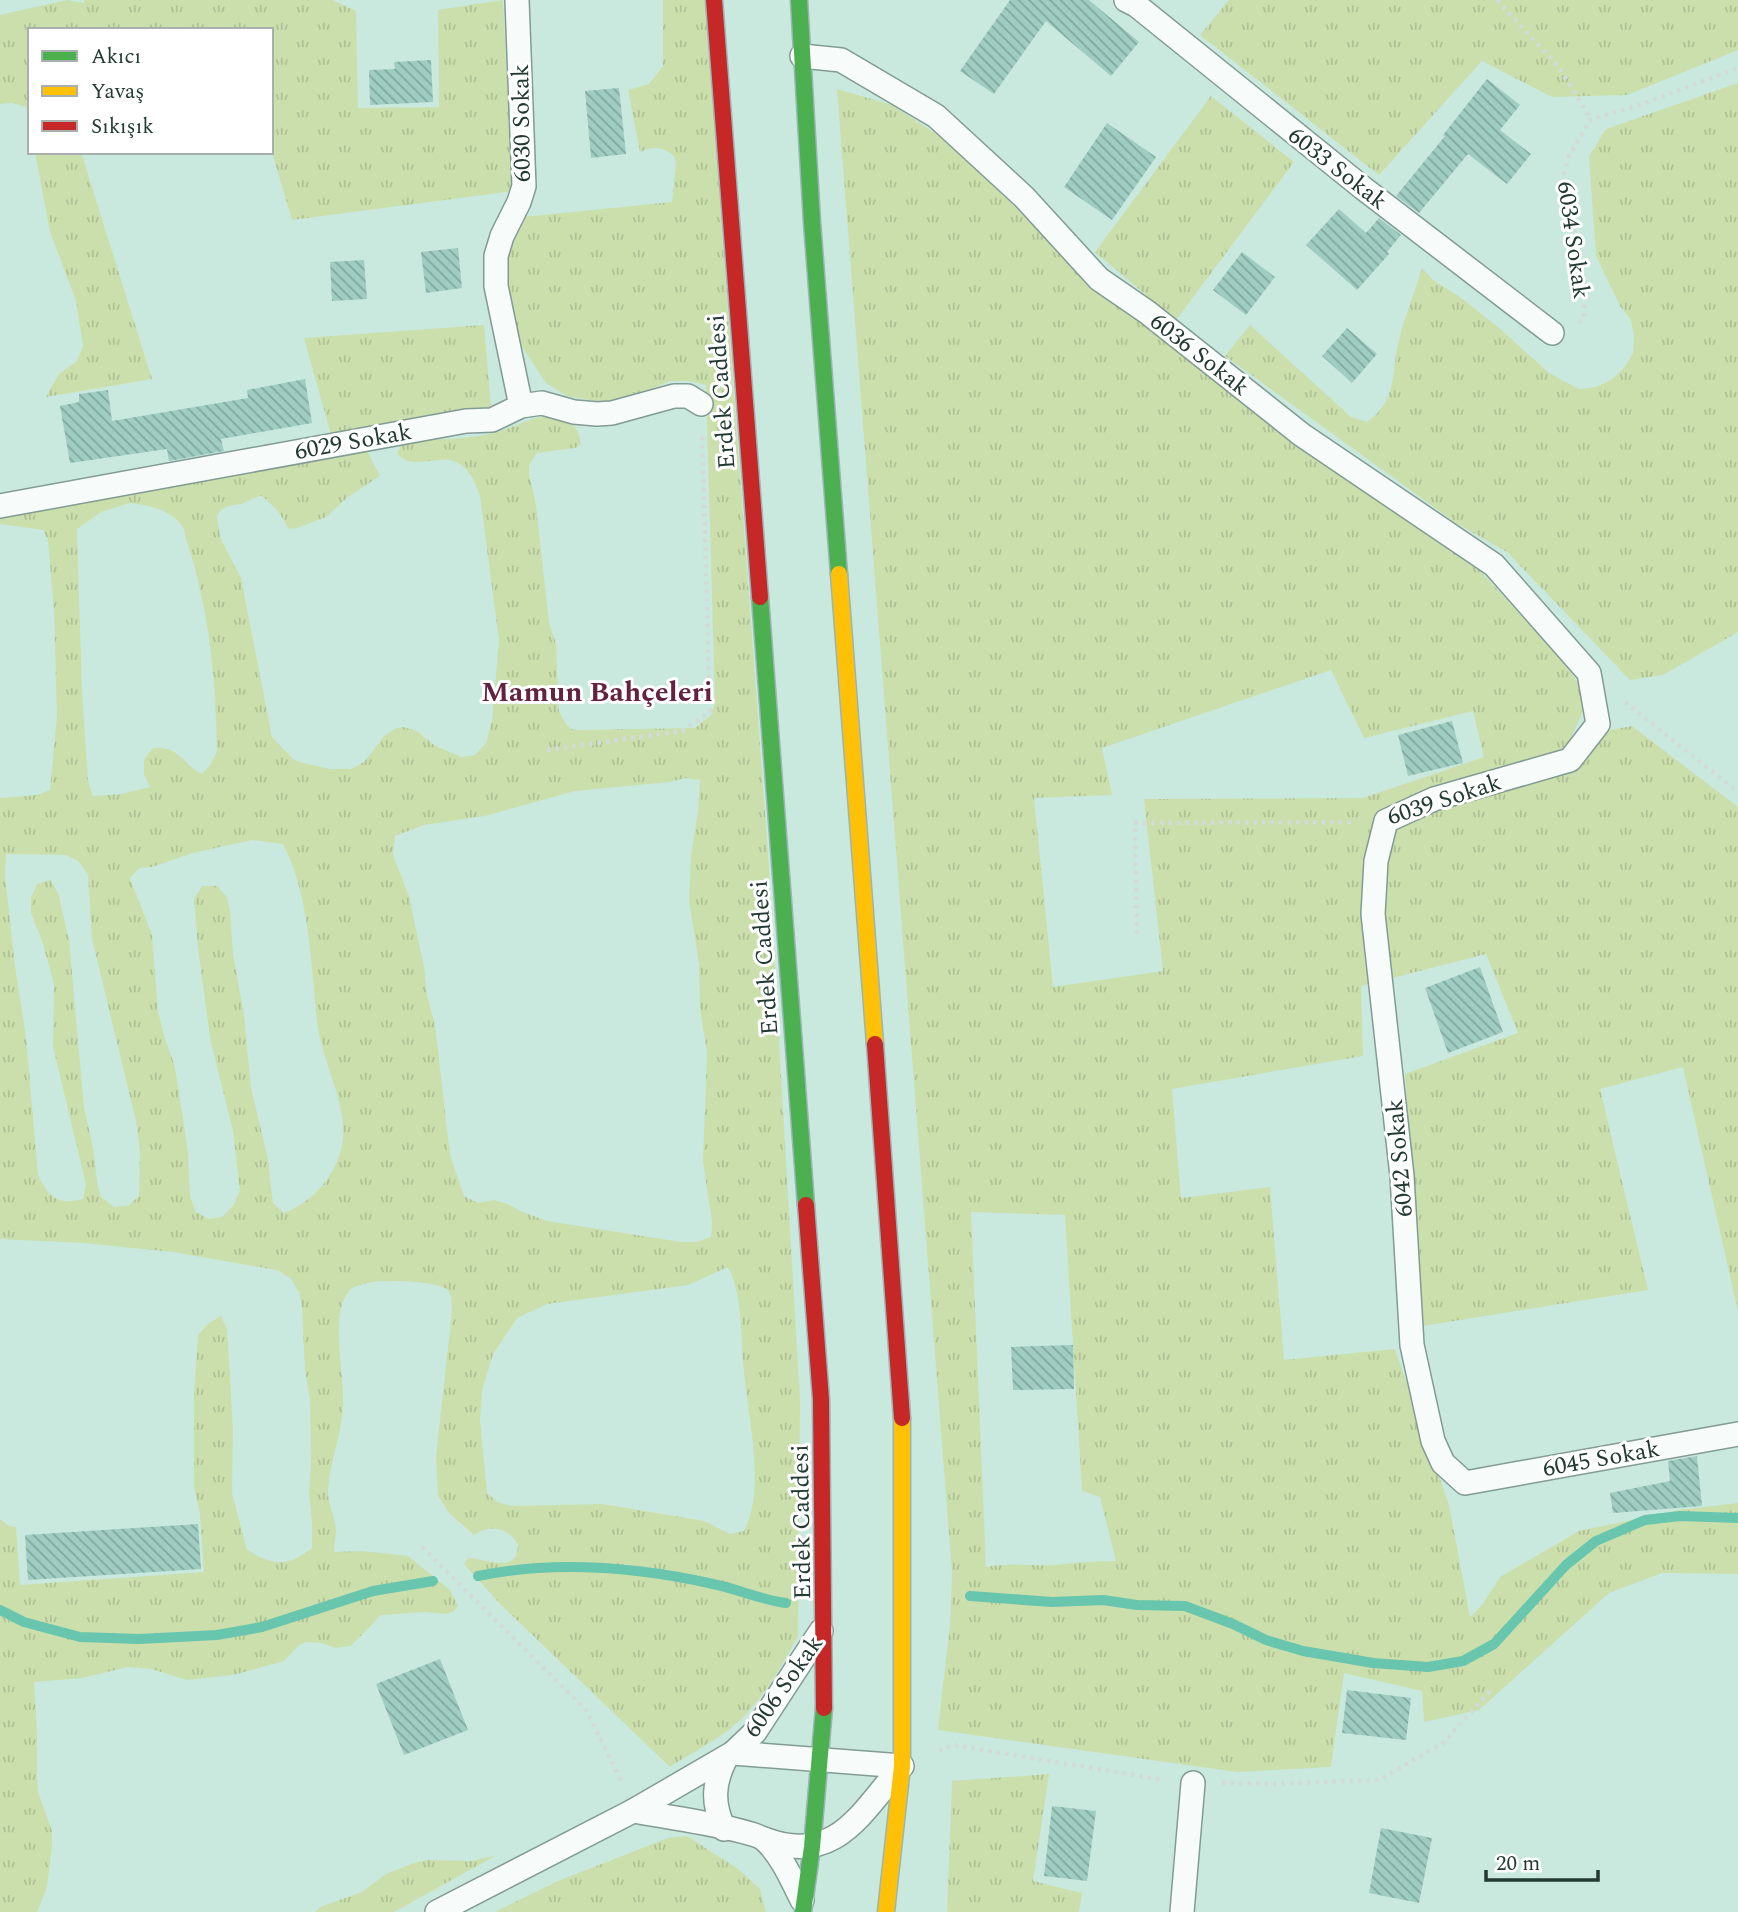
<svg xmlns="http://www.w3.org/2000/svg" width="1738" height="1912" viewBox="0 0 1738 1912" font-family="Spectral,serif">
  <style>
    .grass { fill: url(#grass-tufts); fill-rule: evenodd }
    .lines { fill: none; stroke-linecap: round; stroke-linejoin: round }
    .stream { stroke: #68c5ae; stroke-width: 10 }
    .building { fill: url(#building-back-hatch) }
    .lane-casing { stroke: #829b94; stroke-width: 26 }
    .fast-casing { stroke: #9ab5b6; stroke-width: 19 }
    .slow-casing { stroke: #9ab5b6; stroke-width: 19 }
    .jam-casing { stroke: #9ab5b6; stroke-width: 19 }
    .path { stroke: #d2dbd8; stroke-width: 4.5; stroke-dasharray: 3.5 5; stroke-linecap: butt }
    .lane { stroke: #f7fcfa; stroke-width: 23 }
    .fast { stroke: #4caf50; stroke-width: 16 }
    .slow { stroke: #ffc107; stroke-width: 16 }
    .jam { stroke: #c62828; stroke-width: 16 }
    .labels { text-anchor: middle; stroke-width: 6; stroke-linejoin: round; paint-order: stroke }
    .street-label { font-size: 24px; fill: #223a33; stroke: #fff }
    .quarter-label { font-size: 28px; font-weight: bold; fill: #622240; stroke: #fff }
  </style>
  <defs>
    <pattern id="grass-tufts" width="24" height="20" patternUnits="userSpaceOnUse" patternTransform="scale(1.75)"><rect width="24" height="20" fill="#cbdfac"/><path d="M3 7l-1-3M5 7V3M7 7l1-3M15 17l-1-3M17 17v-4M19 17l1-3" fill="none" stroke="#aec094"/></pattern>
    <pattern id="building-back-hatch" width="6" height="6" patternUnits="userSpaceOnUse" patternTransform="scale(1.75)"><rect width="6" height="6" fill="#9fcdc1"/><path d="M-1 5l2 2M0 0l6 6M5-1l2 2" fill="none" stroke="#81a79d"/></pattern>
  </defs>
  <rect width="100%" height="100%" fill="#c9e9df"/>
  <g class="grass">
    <polygon points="67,0 84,3 84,0 332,0 356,11 358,108 439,107 438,10 503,0 513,191 292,220 271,149 271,30 30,30 30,127 26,107 12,103 0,104 0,15"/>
    <path d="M663,0H705L768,853L800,1399L798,1636C779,1671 758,1708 726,1732C708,1745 688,1755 670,1767L500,1604L464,1564L468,1558C488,1559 518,1575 518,1544C508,1527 489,1524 474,1535L450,1514L438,1496L436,1457L452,1311L451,1296L447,1289C431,1280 361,1276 349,1291C329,1315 345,1375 343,1406C342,1434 330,1461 328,1489C327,1504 336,1517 336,1531C336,1538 334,1545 334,1552L363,1551L408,1556L450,1590L458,1606L454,1611L447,1614L425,1612L381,1615L351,1646L336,1648L321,1643L306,1642L299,1645L284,1661L233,1675L187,1680L151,1669L128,1667L82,1678L34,1682L37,1732V1776L38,1792L52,1831V1846L47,1887L37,1912H0V1519L9,1526L16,1527L20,1585L204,1572L200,1515L194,1487V1395L198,1335L209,1323L221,1316L227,1329L228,1343L233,1430L232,1493L247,1550C273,1565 287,1568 312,1548V1523L309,1493L311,1462L310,1400L305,1370L302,1307L299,1292L291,1279L279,1271L265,1268L173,1252L83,1243L0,1239V798L37,795L50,790L57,716L54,612L48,540L43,530L0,524V510L364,445L380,476L348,497L326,517L297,528L289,529L278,511L262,496C254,497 250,500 244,503C232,507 225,503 217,516L220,537L241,578L272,737L293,759L300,762L330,769H352L365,761L384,736L396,728L403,727L417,731L434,745L461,757L475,755L486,743L492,721L499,640L480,496C459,429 419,481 397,453L404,441C438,438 474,441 506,429C522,424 541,413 559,416C572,419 580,431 581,444L575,448L537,453L529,465V473L536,505L549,623L556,644L559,712L566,724L571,729L578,730L695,728L711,715L715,703L706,385L689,381H670L631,398L600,402L567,396L546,383L519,342L506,283L513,229L523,217L672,202L676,163L674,156C663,146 653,146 640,152L628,90L649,84L663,66ZM130,503C148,505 172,510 183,527C185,531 185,538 187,542C209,609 216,681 217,751L211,764L202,774C181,763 180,746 153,748L144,759V774L150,787L122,794L93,796L88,781L82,691L77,529L101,512ZM685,778L700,780L698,811L691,856L689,901L699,963L700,1008L707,1053L703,1162L712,1222L711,1237L696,1242H681L547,1221L520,1211L508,1204L494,1200L478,1203L464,1196L450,1155L435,1025L427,995L424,967L409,896L393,855L395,836L424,825L485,816L575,791L670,782ZM252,840L283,844C305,885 310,944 314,990C316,1006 316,1022 320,1038C327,1070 345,1103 343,1137C341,1170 314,1202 284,1213L273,1203L268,1159L251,1088L244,1015L233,954L230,911L227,897L217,886H202L194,899L198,947L210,1038L233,1131L240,1191L233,1206L222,1217L209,1219L196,1212L190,1197L188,1152L175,1067L165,1039L158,1011L152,935L130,878L139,868L152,867L193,853ZM6,854L66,855L78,861L88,874L92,939L136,1121L140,1152L139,1196L128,1206L114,1207L101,1197L97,1183L94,1152L84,1107L69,940L58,893L50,880L37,884L31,898V913L42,941L54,984L53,1047L86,1184L83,1199C57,1205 49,1198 38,1175L26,1037L15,966L5,876ZM728,1267C744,1298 740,1338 744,1372C748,1417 766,1490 744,1531L730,1534L704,1521L615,1506L601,1504L512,1506L497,1502L487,1493L480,1420L482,1391L493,1354L517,1318L547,1304L688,1285Z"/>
    <polygon points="1229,0 1738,0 1738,50 1627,95 1552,97 1482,61 1379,175 1200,35"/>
    <path d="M1738,83V632L1663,675L1630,680L1507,552L1456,523L1225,356L1250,325L1351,417L1367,422C1399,399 1390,374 1399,340C1405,316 1415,292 1422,268L1433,280L1460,297L1498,327L1549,373L1579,389L1596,387L1611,380L1624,368L1633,353L1634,336L1631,320L1620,306L1596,256L1589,156L1606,129Z"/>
    <path d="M837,89L892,105L947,141L1115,303L1334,469L1481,572L1566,664L1581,689L1584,709L1571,737L1632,726L1738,807V1312L1683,1067L1600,1089L1648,1290L1423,1326L1405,1074L1518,1033L1486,954L1361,986L1363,1056L1172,1089L1181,1198L1270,1187L1284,1360L1395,1349L1449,1505L1470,1617L1482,1605L1500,1577L1579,1531L1679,1510L1738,1503V1574L1662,1573L1609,1593L1479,1710L1424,1722L1422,1691L1344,1673L1331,1767L1237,1772L938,1730L950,1624L952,1573ZM1331,670L1364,738L1473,711L1484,757L1363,798L1144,799L1163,971L1053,987L1034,798L1112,795L1102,748ZM971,1212L1065,1215L1082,1491L1100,1497L1116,1561C1095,1561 1075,1563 1054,1565C1031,1566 1008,1563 986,1567Z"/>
    <polygon points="1211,96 1294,162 1176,320 1095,252"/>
    <polygon points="35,152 81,152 152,379 46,397 59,374 77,361 83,346 76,301 50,232"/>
    <polygon points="484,325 491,406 469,415 333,442 304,338"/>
    <polygon points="1049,1774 1033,1881 1082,1893 1079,1912 947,1912 952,1781"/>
    <polygon points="687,1836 738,1869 760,1889 766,1912 495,1912 558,1881 668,1838"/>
    <polygon points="497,1855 394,1912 315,1912 320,1907 362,1892 386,1874 414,1863 427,1860 472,1861"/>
  </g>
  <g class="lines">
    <g class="stream">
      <path d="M478,1576C556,1560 636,1567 713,1584C738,1589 761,1600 786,1603"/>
      <polyline points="970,1596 1052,1602 1103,1600 1137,1605 1185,1606 1233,1624 1266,1640 1303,1651 1373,1663 1428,1667 1463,1661 1494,1644 1566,1565 1596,1541 1645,1520 1680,1516 1738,1518"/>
      <polyline points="0,1610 24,1622 80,1637 139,1639 217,1635 262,1627 373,1591 433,1581"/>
    </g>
  </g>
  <g class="building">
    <polygon points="1010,0 1089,0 1139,42 1111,76 1046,21 994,94 960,71"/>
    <polygon points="431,60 433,102 370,105 369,70 395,69 394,62"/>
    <polygon points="1487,79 1520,105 1500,130 1531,154 1507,184 1468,154 1419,213 1396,196 1445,136 1443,135"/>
    <polygon points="619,88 626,154 591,158 585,91"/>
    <polygon points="1107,123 1156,157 1112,220 1064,187"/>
    <polygon points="1339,209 1366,233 1379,218 1401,235 1387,252 1389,254 1357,290 1306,245"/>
    <polygon points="458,248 462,288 426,293 421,252"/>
    <polygon points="1242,252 1275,277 1246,315 1213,290"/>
    <polygon points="364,260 367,299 332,301 330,262"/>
    <polygon points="1347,328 1377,354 1352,383 1322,356"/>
    <polygon points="305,379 312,423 221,439 224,451 169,461 167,449 70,463 60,406 79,402 79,394 108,390 112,421 248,398 247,390"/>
    <polygon points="1452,721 1463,763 1408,776 1398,735"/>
    <polygon points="1480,967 1503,1032 1448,1053 1425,988"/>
    <polygon points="1073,1345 1074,1389 1013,1390 1011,1347"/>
    <polygon points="1697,1456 1702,1506 1613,1513 1610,1493 1670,1481 1668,1461"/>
    <polygon points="198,1524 201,1569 28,1580 25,1535"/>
    <polygon points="440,1659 468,1730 404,1755 376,1684"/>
    <polygon points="1347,1690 1411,1698 1406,1740 1342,1733"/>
    <polygon points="1052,1806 1096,1811 1087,1881 1044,1876"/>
    <polygon points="1381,1828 1432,1838 1419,1903 1369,1893"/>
  </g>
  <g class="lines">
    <g class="lane-casing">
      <g id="lane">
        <polyline points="517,0 524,186 519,202 502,236 496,256 496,286 521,406"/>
        <polyline points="1126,0 1136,5 1363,188 1552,333"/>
        <polyline points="802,56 841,60 936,116 1024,197 1099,279 1147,312 1302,435 1494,565 1589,673 1598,724 1570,760 1434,799 1386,821 1376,861 1373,914 1402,1176 1412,1345 1433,1441 1443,1463 1465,1483 1738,1434"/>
        <polyline points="0,506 466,421 492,420 521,406 542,403 574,412 597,414 612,413 674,396 688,396 701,404"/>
        <polyline points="733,1753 902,1766"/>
        <path d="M633,1811C655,1815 752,1829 765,1840C782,1856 792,1880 802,1900"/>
        <path d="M724,1829C712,1803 713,1783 726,1758"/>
        <path d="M764,1839C834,1866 860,1815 900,1768"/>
        <polyline points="437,1912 633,1811 733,1753 755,1732 821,1631"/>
        <polyline points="1182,1912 1193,1783"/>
      </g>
    </g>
    <g class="fast-casing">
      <g id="fast">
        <polyline points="799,0 812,222 839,574"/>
        <polyline points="760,597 806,1205"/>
        <polyline points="803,1912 812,1847 824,1708"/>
      </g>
    </g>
    <g class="slow-casing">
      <g id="slow">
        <polyline points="839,574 875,1044"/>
        <polyline points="886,1912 902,1766 902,1418"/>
      </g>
    </g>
    <g class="jam-casing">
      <g id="jam">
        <polyline points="714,0 760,597"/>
        <polyline points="875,1044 902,1418"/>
        <polyline points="806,1205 821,1399 824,1708"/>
      </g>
    </g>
    <g class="path">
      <polyline points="1497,0 1558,66 1591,119"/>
      <polyline points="1579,323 1584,318 1585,283 1563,176 1569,156 1591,119 1640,105 1738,68"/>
      <polyline points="1625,702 1738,792"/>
      <polyline points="547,750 682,731 710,712 702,433"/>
      <polyline points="1137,934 1135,823 1354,822"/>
      <polyline points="422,1547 586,1710 623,1784"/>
      <polyline points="939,1751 953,1745 1164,1780"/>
      <polyline points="1222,1783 1272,1784 1379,1780 1443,1743 1492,1689"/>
    </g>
    <use href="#lane" class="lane"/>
    <use href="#fast" class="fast"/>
    <use href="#slow" class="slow"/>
    <use href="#jam" class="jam"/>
  </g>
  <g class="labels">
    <g class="street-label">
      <text transform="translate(521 123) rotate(-91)" y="8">6030 Sokak</text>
      <text transform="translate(1338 168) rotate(38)" y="8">6033 Sokak</text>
      <text transform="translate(1574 240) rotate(82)" y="8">6034 Sokak</text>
      <text transform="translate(1200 354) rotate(38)" y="8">6036 Sokak</text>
      <text transform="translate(721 392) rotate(-94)" y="8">Erdek Caddesi</text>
      <text transform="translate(353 441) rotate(-10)" y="8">6029 Sokak</text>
      <text transform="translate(1444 799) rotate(-18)" y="8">6039 Sokak</text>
      <text transform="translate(764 958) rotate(-94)" y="8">Erdek Caddesi</text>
      <text transform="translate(1399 1158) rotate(-95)" y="8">6042 Sokak</text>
      <text transform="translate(1601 1458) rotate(-10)" y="8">6045 Sokak</text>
      <text transform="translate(801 1522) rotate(-91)" y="8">Erdek Caddesi</text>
      <text transform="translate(783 1686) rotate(-55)" y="8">6006 Sokak</text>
    </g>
    <g class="quarter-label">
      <text x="597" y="701">Mamun Bahçeleri</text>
    </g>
  </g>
  <rect x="28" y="28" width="245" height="126" fill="#ffffff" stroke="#a7b0ad" stroke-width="2"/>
  <rect x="42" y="51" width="35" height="10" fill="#4caf50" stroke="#a7b0ad" stroke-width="2"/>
  <text x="91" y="63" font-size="21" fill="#223a33">Akıcı</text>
  <rect x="42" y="86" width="35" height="10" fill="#ffc107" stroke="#a7b0ad" stroke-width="2"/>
  <text x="91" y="98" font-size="21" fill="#223a33">Yavaş</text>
  <rect x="42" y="121" width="35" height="10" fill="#c62828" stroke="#a7b0ad" stroke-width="2"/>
  <text x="91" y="133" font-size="21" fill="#223a33">Sıkışık</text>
  <path d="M1486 1870v10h112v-10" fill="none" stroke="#223a33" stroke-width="3.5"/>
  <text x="1496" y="1870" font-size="21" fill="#223a33" stroke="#ffffff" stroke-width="5" paint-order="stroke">20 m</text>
</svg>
